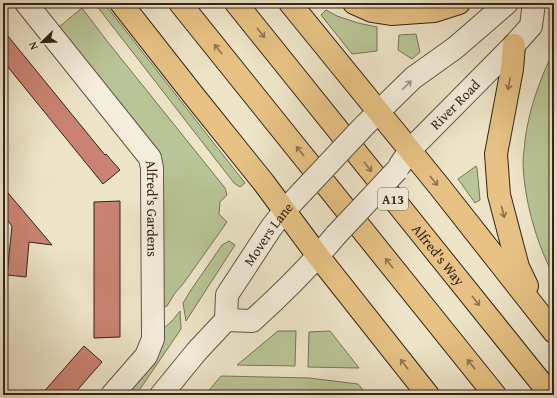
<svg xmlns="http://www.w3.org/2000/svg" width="557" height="398" viewBox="0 0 557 398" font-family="'Gentium Book Plus',serif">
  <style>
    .green { fill: #b9c596; stroke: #767459 }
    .building { fill: #ca8372; stroke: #32241c }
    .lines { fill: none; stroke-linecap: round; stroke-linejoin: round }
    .minor-casing { stroke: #615447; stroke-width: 24 }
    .highway-casing { stroke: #32241c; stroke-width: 24 }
    .minor { stroke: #f4eedc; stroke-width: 22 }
    .highway { stroke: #e7c284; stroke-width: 22 }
    .minor-bridge-casing { stroke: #615447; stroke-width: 24; stroke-linecap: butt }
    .minor-bridge { stroke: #f4eedc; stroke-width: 22 }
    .oneway { stroke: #8c7350 }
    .oneway2 { stroke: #9d9386 }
    .labels { text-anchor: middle; stroke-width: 4; stroke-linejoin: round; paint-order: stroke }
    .shield { fill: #f4eedc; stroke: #6c6156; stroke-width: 1 }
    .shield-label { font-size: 13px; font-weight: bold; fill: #32241c }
    .street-label { font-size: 14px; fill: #32241c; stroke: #f4eedc }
  </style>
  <rect width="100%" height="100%" fill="#eee5c9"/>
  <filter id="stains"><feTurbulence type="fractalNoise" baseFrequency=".005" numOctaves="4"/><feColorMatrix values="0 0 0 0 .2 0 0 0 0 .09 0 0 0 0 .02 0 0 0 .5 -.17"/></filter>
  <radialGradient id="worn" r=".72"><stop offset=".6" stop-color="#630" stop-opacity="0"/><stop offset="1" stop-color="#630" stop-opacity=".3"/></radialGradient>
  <g class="green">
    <polygon points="98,3 104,3 245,183 240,187 234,183 96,5"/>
    <polygon points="82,8 107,41 225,188 227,195 220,202 219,214 227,222 183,284 175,293 167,306 162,308 161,160 156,147 59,27"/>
    <polygon points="326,10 337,16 358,23 377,27 377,51 352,54 321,15"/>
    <polygon points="416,34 420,52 412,59 398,50 399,35"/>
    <path d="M554,50V276C536,243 524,199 523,162C523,155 525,147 525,140C529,109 540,79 554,50Z"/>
    <polygon points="476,166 477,168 480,200 475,203 458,179"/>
    <polygon points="229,241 235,245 186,321 183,303 191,290 222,245"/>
    <path d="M180,311L181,329L136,395H126C140,379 161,360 164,338C164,335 164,331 164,328L172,321Z"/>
    <polygon points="278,331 296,331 295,366 237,365"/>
    <polygon points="330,331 359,368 308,367 309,332"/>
    <polygon points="221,376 309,378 358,384 367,395 205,395"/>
  </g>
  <g class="building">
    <polygon points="3,30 105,155 106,154 120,170 103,184 3,61"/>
    <polygon points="3,187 52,245 29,242 26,277 7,275 12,226 3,215"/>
    <polygon points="120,201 120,337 94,338 94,202"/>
    <polygon points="84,346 102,362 73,395 41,395"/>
  </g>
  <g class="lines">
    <g class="minor-casing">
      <g id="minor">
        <path id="s1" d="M26,3L150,158L152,168L153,339L146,356L112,395"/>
        <polyline points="365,125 413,78 455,48 507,3"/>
        <path id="s2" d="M400,165L410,150L514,45L531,26L534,3"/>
        <path d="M226,320L252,321C282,294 311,265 336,235"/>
        <path id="s3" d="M161,395L197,351L226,320L227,295L271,228L285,210L302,192"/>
      </g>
    </g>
    <g class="highway-casing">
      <g id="highway">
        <polyline points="121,3 194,96 264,183 318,256 428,395"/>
        <polyline points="180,3 495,395"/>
        <path id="s4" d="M236,3L551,395"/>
        <polyline points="290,3 439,186 554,332"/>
        <polyline points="354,3 372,11 391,14 434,11 459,3"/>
        <polyline points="514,45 512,69 496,154 499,195 518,267 527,286"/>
      </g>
    </g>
    <use href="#minor" class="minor"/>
    <use href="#highway" class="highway"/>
    <g class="minor-bridge-casing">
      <g id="minor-bridge">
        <polyline points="302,192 363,127"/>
        <polyline points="336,235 397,170"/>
      </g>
    </g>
    <use href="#minor-bridge" class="minor-bridge"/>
  </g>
  <defs><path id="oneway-shaft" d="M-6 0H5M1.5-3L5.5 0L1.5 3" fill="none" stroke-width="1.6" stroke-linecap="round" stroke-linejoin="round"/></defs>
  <g class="oneway">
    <use href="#oneway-shaft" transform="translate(261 33) rotate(51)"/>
    <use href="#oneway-shaft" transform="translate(218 49) rotate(-129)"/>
    <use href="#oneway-shaft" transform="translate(509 84) rotate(101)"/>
    <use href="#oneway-shaft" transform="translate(300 151) rotate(-129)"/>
    <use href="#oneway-shaft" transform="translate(368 167) rotate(51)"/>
    <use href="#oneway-shaft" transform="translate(434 181) rotate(51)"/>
    <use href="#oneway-shaft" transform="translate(503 212) rotate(75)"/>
    <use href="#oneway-shaft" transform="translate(389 263) rotate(-129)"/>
    <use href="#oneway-shaft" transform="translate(476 301) rotate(51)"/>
    <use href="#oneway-shaft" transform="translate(404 364) rotate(-128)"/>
    <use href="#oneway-shaft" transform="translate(471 364) rotate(-129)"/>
  </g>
  <use class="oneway2" href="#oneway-shaft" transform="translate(407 85) rotate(-44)"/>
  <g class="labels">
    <rect class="shield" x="378" y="188" width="30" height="22" rx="3"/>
    <g class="shield-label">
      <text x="393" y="204">A13</text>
    </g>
    <g class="street-label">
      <text dy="5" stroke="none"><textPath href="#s2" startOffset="82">River Road</textPath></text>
      <text dy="5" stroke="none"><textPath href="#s1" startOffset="249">Alfred's Gardens</textPath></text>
      <text dy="5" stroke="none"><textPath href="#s3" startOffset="198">Movers Lane</textPath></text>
      <text dy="5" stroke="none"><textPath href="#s4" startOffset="323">Alfred's Way</textPath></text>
    </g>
  </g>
  <rect width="557" height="398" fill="none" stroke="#eee5c9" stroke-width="16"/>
  <rect x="4" y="4" width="549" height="390" fill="none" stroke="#32241c" stroke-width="2"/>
  <rect x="8" y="8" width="541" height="382" fill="none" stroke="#32241c"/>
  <g transform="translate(42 42) rotate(247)" stroke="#f4eedc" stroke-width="3" paint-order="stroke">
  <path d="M0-3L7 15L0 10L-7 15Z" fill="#32241c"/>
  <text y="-6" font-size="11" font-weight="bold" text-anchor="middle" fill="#32241c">N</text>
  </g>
  <rect width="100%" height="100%" filter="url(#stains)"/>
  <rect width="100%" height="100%" fill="url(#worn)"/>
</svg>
